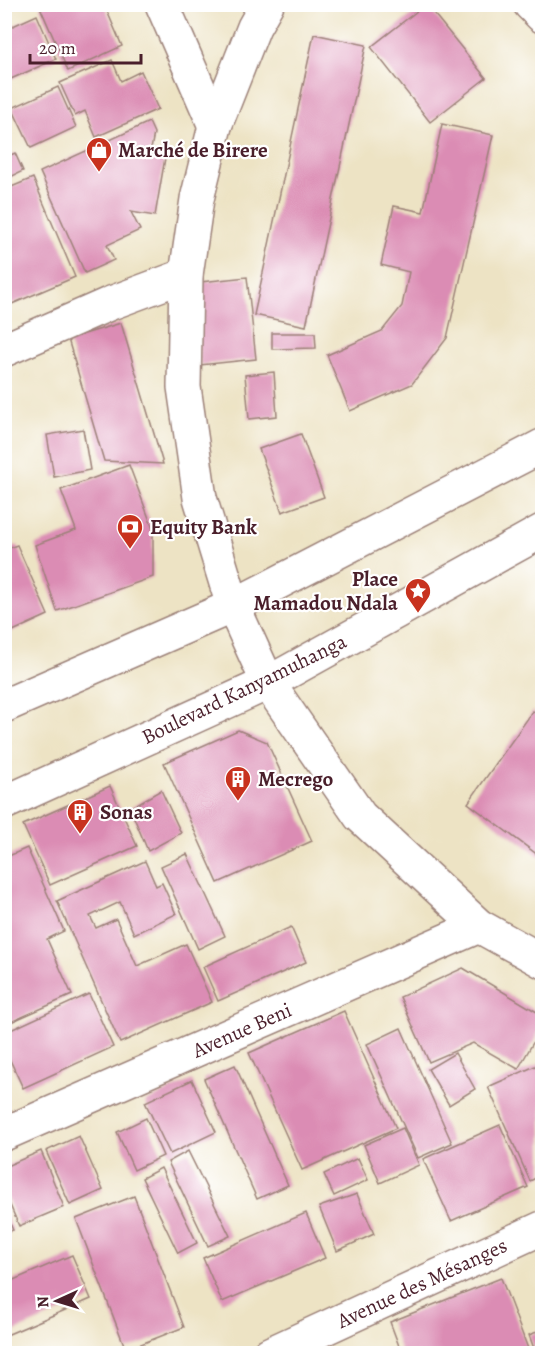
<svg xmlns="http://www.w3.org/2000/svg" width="547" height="1358" viewBox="0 0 547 1358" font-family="Alegreya,serif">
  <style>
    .building { fill: #db8cb4 }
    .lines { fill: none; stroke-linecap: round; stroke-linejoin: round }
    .street-casing { stroke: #9c8178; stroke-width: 36 }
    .secondary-casing { stroke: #9c8178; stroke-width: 36 }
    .primary-casing { stroke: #9c8178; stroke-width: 36 }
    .street { stroke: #fff; stroke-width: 33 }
    .secondary { stroke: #fff; stroke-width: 33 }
    .primary { stroke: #fff; stroke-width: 33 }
    .labels { text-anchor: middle; stroke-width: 4.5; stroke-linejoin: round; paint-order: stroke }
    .poi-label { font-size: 21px; font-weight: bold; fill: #4a1f2b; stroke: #fff; text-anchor: start }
    .street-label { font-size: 21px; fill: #4a1f2b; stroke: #fff }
  </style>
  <rect width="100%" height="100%" fill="#fff"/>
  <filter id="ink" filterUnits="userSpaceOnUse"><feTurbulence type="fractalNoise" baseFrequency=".0167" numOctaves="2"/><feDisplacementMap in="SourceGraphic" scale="12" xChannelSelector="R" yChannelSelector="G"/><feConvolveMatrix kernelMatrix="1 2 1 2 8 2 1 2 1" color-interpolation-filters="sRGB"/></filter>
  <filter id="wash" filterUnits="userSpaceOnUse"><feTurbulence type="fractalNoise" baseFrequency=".008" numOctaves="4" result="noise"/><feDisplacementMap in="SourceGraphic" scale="24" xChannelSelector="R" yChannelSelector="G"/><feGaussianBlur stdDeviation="1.35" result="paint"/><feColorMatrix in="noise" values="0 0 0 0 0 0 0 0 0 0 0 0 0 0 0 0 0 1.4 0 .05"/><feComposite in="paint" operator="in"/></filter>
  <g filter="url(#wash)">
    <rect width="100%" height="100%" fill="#ede3c4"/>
    <g id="blocks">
      <g class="building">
        <polygon points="46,4 104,4 122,46 68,71 40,7"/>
        <polygon points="426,4 486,78 430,122 371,47"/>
        <polygon points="37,15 56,59 4,82 4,30"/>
        <polygon points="314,34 366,45 306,326 254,315"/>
        <polygon points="112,60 121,81 141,71 158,109 96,137 85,111 75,116 60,83"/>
        <polygon points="58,87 76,127 31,148 12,108"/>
        <polygon points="149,122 154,133 150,155 165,158 155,216 131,212 140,230 107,245 114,260 85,273 40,172"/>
        <polygon points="442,124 493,135 447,338 412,384 350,411 327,355 382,331 402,306 409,272 381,265 394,206 423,212"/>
        <polygon points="15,153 23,171 4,180 4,158"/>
        <polygon points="33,178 75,277 12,304 4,285 4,245 11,242 4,228 4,190"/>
        <polygon points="247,277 256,359 200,365 191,283"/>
        <polygon points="121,323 163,464 104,461 68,339"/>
        <polygon points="272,333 315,333 316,348 272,349"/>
        <polygon points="274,372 277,416 249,419 245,375"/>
        <polygon points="83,429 90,470 54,477 47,435"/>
        <polygon points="301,434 324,497 282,512 259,449"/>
        <polygon points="129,465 153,529 153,577 57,611 35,545 76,530 61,490"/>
        <polygon points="17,545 48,615 4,635 4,550"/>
        <polygon points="533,711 542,718 542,858 468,803"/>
        <polygon points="238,730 267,742 312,841 218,883 164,763"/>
        <polygon points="110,786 137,846 50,885 23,825"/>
        <polygon points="161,790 181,833 148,851 130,808"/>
        <polygon points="27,848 64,931 47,939 72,995 4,1025 4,858"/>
        <polygon points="187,854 225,936 198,949 161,866"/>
        <polygon points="145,861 156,886 162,883 176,914 134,934 120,902 90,916 96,928 116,919 137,966 186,944 212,1002 120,1043 57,901"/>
        <polygon points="291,927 306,962 218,1001 203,967"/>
        <polygon points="463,968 542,1015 542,1027 518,1069 473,1043 429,1062 400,997"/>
        <polygon points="89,994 113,1047 23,1088 4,1047 4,1033"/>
        <polygon points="344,1011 396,1128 302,1170 249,1053"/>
        <polygon points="401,1028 452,1143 418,1158 367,1044"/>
        <polygon points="455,1053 475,1089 449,1105 428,1069"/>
        <polygon points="542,1063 542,1175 530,1181 488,1087"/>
        <polygon points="235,1065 288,1185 257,1199 204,1079"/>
        <polygon points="192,1080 216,1132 170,1154 145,1102"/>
        <polygon points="146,1118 163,1156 134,1170 117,1132"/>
        <polygon points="500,1125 528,1187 451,1221 423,1159"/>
        <polygon points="403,1128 419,1165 380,1183 364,1145"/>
        <polygon points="79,1136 103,1190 70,1205 46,1151"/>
        <polygon points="41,1151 64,1207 19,1226 4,1191 4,1167"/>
        <polygon points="188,1151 230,1236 208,1246 168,1162"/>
        <polygon points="358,1158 368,1180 334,1196 324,1174"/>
        <polygon points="161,1168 197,1243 178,1253 142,1178"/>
        <polygon points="357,1194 374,1234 337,1251 319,1207"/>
        <polygon points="134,1196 184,1327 126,1350 76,1219"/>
        <polygon points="4,1211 13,1230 4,1233"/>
        <polygon points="306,1213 325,1258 222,1302 203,1258"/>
        <polygon points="72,1255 91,1299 4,1336 4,1284"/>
        <polygon points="501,1278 530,1354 402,1354 390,1322"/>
        <polygon points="542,1330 542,1354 536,1354 529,1335"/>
      </g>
    </g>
  </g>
  <g filter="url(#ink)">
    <use href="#blocks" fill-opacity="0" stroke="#9c8178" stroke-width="1.5"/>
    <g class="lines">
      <g class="street-casing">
        <g id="street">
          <polyline points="162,4 215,126"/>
          <polyline points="4,350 111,303 186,275"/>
          <polyline points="4,1134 479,926"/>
          <polyline points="269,1354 542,1228"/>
        </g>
      </g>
      <g class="secondary-casing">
        <polyline id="secondary" points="267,4 254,27 215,126 197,199 186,275 184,387 200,498 233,606 268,683 360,816 479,926 542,961"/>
      </g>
      <g class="primary-casing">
        <g id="primary">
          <polyline points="530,4 542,16"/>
          <polyline points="4,706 233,606 542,446"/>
          <polyline points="4,803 268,683 542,531"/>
        </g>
      </g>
      <use href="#street" class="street"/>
      <use href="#secondary" class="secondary"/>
      <use href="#primary" class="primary"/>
    </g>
  </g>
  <defs>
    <g id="shop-pin" transform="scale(1.35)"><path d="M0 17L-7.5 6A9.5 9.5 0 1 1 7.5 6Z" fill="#c8321e" stroke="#fff"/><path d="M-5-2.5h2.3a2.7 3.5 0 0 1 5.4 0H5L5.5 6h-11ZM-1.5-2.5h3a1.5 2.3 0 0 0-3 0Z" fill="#fff"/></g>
    <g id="bank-pin" transform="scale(1.35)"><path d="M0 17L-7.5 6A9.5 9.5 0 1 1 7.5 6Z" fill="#c8321e" stroke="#fff"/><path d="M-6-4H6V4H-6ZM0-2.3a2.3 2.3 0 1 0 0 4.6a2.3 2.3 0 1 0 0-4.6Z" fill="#fff"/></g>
    <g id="sight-pin" transform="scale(1.35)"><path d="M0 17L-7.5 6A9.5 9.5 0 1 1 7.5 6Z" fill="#c8321e" stroke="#fff"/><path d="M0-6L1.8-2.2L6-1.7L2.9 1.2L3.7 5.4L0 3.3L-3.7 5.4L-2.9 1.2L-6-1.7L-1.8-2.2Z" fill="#fff"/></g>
    <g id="building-pin" transform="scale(1.35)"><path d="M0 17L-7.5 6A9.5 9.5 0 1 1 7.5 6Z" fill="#c8321e" stroke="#fff"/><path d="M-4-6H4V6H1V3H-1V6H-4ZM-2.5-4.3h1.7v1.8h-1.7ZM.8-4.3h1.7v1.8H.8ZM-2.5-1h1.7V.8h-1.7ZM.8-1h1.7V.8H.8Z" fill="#fff"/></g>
  </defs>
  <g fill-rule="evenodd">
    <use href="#shop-pin" x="99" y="150"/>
    <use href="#bank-pin" x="130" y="527"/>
    <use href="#sight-pin" x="418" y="591"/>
    <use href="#building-pin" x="238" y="779"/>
    <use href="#building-pin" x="80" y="812"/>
  </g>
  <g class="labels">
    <g class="poi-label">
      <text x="118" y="157">Marché de Birere</text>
      <text x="150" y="534">Equity Bank</text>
      <text x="398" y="586" text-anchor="end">Place<tspan x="398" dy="24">Mamadou Ndala</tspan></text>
      <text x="258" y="786">Mecrego</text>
      <text x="100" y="819">Sonas</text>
    </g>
    <g class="street-label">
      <text transform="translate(244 689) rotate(-26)" y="7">Boulevard Kanyamuhanga</text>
      <text transform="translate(242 1030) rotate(-24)" y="7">Avenue Beni</text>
      <text transform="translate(422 1283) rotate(-25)" y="7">Avenue des Mésanges</text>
    </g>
  </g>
  <rect width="547" height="1358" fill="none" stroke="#fff" stroke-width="24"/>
  <g transform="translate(57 1301) rotate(266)" stroke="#ffffff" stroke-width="4.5" paint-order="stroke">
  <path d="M0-4.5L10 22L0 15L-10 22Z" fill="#4a1f2b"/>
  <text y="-9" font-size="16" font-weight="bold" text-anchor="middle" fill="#4a1f2b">N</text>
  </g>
  <path d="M30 54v9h111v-9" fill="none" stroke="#4a1f2b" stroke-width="3"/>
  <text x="39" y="54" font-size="18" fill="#4a1f2b" stroke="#ffffff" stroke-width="4.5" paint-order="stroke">20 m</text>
</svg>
